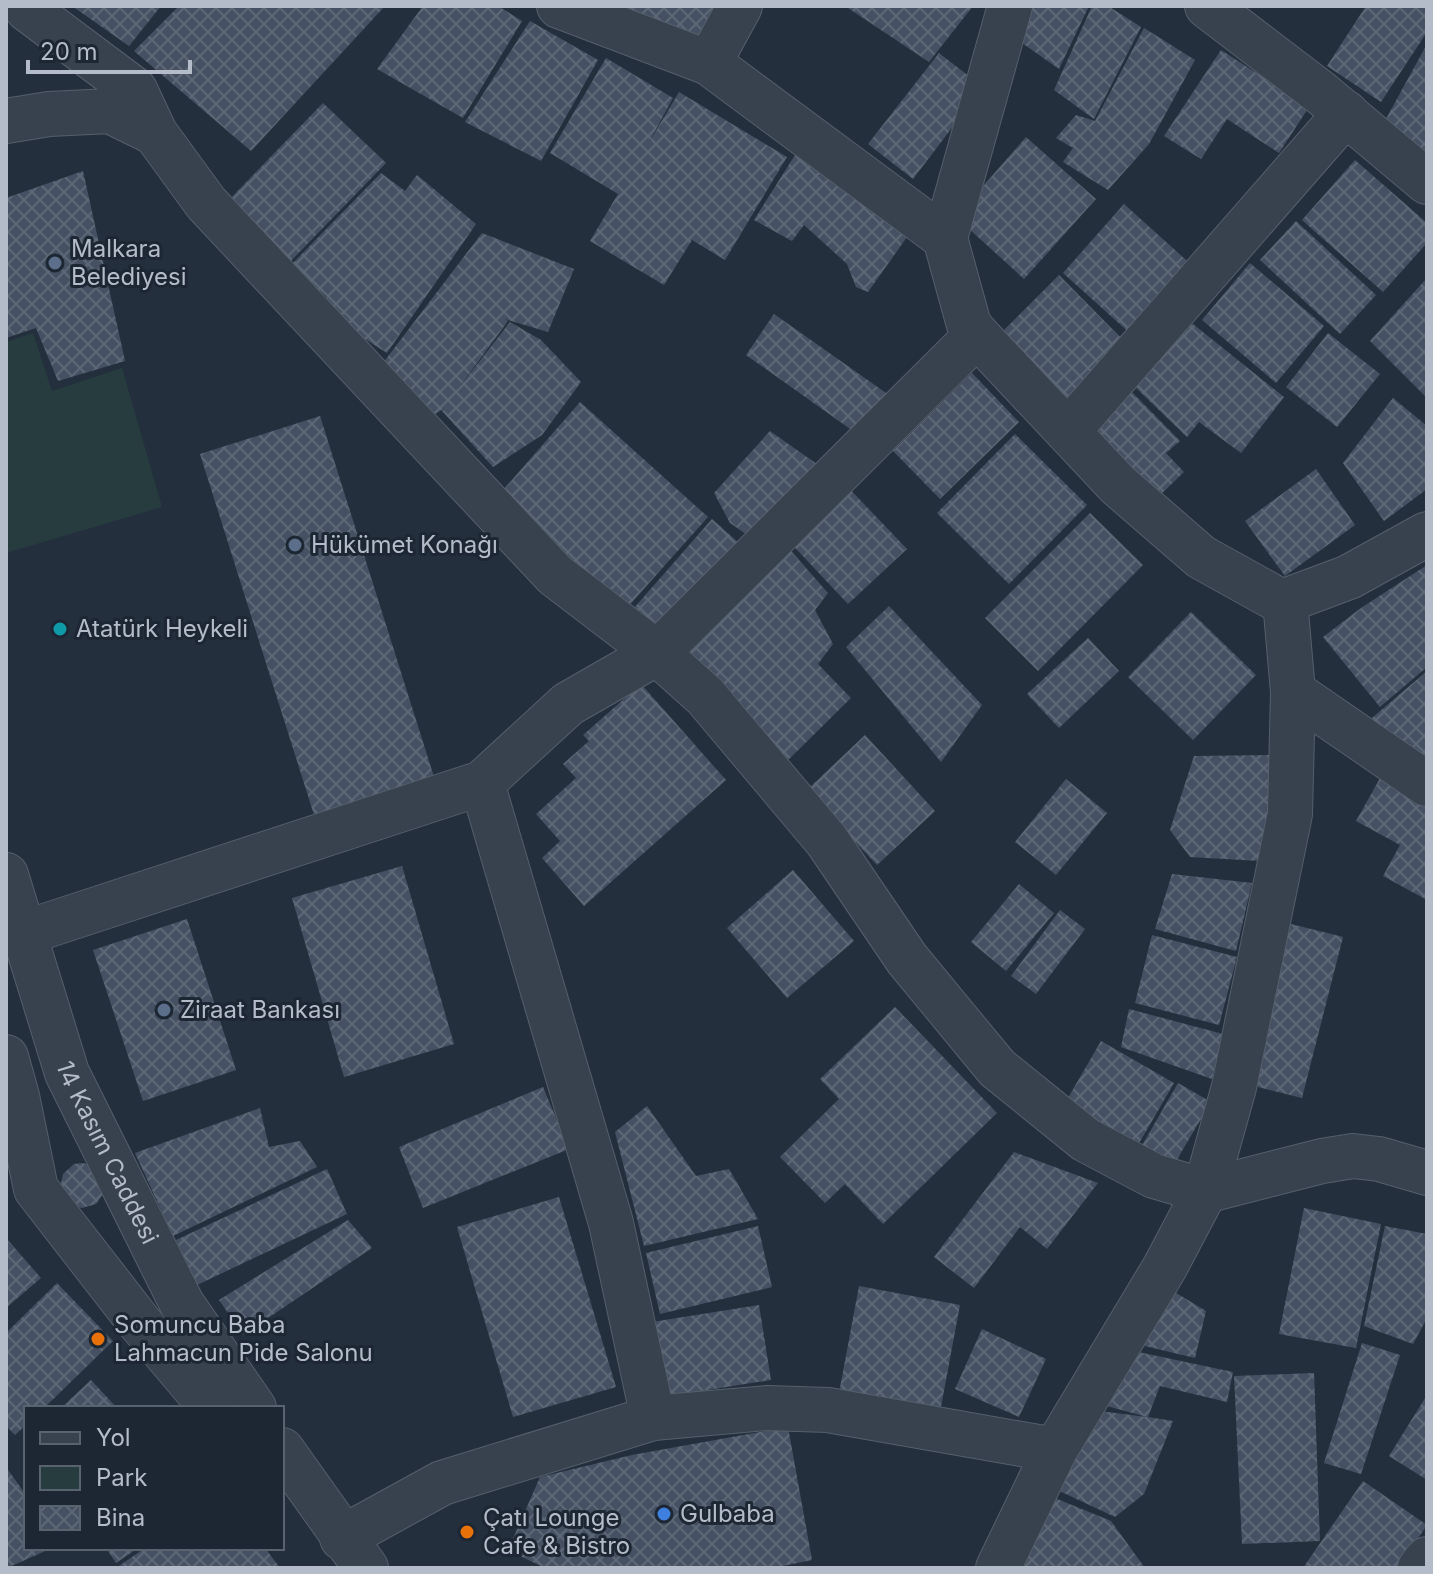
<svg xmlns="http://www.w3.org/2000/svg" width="1433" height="1574" viewBox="0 0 1433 1574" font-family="Inter,sans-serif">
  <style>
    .green { fill: #263c3f }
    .building { fill: url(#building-cross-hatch) }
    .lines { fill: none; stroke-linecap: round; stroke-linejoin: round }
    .minor-casing { stroke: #565f6c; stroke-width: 46 }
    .minor { stroke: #38414e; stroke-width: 44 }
    .service-dot { fill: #5c6f8a; stroke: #1d2633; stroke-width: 3 }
    .culture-dot { fill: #0f9aa8; stroke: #1d2633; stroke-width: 3 }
    .food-dot { fill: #e8710a; stroke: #1d2633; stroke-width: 3 }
    .shop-dot { fill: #3f7fe0; stroke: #1d2633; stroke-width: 3 }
    .labels { text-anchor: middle; stroke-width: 6; stroke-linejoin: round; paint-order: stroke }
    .poi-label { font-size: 24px; fill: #b4bcc9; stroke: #1d2633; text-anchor: start }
    .street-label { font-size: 24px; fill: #b4bcc9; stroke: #1d2633 }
  </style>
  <defs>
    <pattern id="building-cross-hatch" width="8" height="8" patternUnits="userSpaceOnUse" patternTransform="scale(2)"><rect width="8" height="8" fill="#455162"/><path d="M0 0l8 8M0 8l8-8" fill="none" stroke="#5d6877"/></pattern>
  </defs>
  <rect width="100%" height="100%" fill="#242f3e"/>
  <polygon class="green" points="33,333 52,391 122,368 162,507 6,553 6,342"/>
  <g class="building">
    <polygon points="72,6 161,6 129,46"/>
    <polygon points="179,6 385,6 251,151 134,51"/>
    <polygon points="423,6 498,6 522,21 463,118 377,69"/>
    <polygon points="631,6 721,6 699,53 625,17"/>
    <polygon points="845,6 973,6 929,62"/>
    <polygon points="1015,6 1089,6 1059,69 1008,33"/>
    <polygon points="1092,6 1108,6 1141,27 1094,119 1054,90"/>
    <polygon points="1366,6 1427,7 1427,32 1381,102 1327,66"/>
    <polygon points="530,21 598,60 541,161 465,122"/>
    <polygon points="1144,28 1195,60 1149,144 1108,190 1063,162 1073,148 1056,138 1076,115 1095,121"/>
    <polygon points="1427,44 1427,154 1381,128"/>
    <polygon points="1221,50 1309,107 1279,153 1227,119 1201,159 1164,136"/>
    <polygon points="939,53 983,87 913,179 868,144"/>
    <polygon points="606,58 673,98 648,144 679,92 787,157 725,260 692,240 664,285 590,241 618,194 550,153"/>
    <polygon points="323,103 386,163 287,265 225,204"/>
    <polygon points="1026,137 1096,199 1024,279 956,217"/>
    <polygon points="802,144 907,237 868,292 856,287 847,264 804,225 792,241 754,220"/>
    <polygon points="1355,160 1427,223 1427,243 1383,292 1302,220"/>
    <polygon points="83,171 125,361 58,381 36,328 6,338 6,198"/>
    <polygon points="381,173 405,191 417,175 476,224 387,353 318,309 327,297 289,267"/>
    <polygon points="1124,204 1195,268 1133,336 1063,273"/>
    <polygon points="1296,221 1376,295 1340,334 1260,260"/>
    <polygon points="482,233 574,269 548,332 505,319 508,321 458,389 510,322 541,340 581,382 542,435 493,467 442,411 445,408 427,419 376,372"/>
    <polygon points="1250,263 1324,326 1276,383 1202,320"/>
    <polygon points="1059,275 1128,345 1065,407 996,338"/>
    <polygon points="1427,278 1427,398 1370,341"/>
    <polygon points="774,314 896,400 867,441 746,355"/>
    <polygon points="1188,320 1284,397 1241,453 1199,422 1187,437 1133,385"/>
    <polygon points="1328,333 1380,374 1337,427 1286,387"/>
    <polygon points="972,373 1019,422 940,499 893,451"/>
    <polygon points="1131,391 1180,441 1166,453 1184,472 1154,501 1087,433"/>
    <polygon points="1393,398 1427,426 1427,489 1384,521 1343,463"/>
    <polygon points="580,402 708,517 625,610 497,497"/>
    <polygon points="320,416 435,780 315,818 200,454"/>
    <polygon points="770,431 831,474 763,546 730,523 714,493"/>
    <polygon points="1015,434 1087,505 1009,584 937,513"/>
    <polygon points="1316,469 1355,525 1285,576 1245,521"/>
    <polygon points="841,480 907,549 848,604 783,535"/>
    <polygon points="1090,513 1143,565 1038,671 985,618"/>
    <polygon points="712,519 749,552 670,639 634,608"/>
    <polygon points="778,536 828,593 815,610 833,644 818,664 851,698 778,770 667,648"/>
    <polygon points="1427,565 1427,667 1380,707 1323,637 1361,608"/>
    <polygon points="889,606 982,705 941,762 846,647"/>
    <polygon points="1191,612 1256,675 1193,740 1128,677"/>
    <polygon points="1088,638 1119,671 1059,728 1027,694"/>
    <polygon points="1427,671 1427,765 1366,723"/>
    <polygon points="641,684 726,780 584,906 542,858 560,841 536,814 576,778 563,764 589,741 583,735"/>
    <polygon points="865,735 935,811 877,865 807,790"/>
    <polygon points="1277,755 1260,861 1190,857 1170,830 1194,756"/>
    <polygon points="1384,771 1427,795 1427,900 1383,876 1400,845 1356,821"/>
    <polygon points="1066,779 1107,813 1056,875 1015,842"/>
    <polygon points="402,866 454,1044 344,1077 292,898"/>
    <polygon points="793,870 854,941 787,998 727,928"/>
    <polygon points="1172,874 1252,883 1236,951 1155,929"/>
    <polygon points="1019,884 1054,913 1006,971 971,942"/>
    <polygon points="1060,910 1085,929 1036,994 1011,976"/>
    <polygon points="187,919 236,1070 143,1101 93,950"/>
    <polygon points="1283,922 1343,937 1302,1098 1242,1083"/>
    <polygon points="1152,935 1237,957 1219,1025 1135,1003"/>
    <polygon points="895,1007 997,1113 883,1224 845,1184 825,1203 780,1157 839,1099 820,1079"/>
    <polygon points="1129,1009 1223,1034 1212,1079 1121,1047"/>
    <polygon points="1101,1041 1174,1083 1134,1152 1061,1110"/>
    <polygon points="1178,1083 1211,1102 1169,1173 1137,1154"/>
    <polygon points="543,1087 569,1149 423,1208 399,1147"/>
    <polygon points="647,1106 696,1176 729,1169 758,1219 644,1246 615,1132"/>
    <polygon points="260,1108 269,1147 300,1141 317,1167 173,1236 135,1153"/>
    <polygon points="1014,1152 1098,1183 1047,1249 1020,1227 974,1288 934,1257"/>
    <polygon points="81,1163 88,1164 105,1191 96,1204 82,1208 74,1206 60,1189 63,1174 74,1164"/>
    <polygon points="327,1169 347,1214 197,1285 176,1240"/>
    <polygon points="559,1197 616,1387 513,1417 457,1227"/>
    <polygon points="1304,1208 1381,1224 1356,1348 1279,1334"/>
    <polygon points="348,1220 372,1248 243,1335 219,1300"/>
    <polygon points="758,1226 772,1287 660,1314 646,1253"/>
    <polygon points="1385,1226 1427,1234 1427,1318 1413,1344 1364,1326"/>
    <polygon points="6,1238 41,1278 6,1308"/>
    <polygon points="57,1283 113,1341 44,1408 26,1408 26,1425 15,1435 6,1426 6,1333"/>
    <polygon points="1163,1285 1206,1311 1195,1358 1128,1342"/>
    <polygon points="859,1286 960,1305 940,1412 839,1393"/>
    <polygon points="759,1305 771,1380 664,1397 652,1322"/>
    <polygon points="982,1329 1046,1359 1019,1417 955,1389"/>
    <polygon points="1362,1343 1400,1355 1361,1474 1324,1463"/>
    <polygon points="1124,1349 1233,1372 1227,1402 1160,1386 1148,1417 1173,1421 1144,1494 1115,1517 1053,1488 1092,1410 1147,1417 1096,1403"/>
    <polygon points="1314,1373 1320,1541 1242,1544 1234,1376"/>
    <polygon points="91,1380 117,1408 61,1408"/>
    <polygon points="1427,1395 1427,1480 1389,1456"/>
    <polygon points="788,1427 812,1560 773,1568 545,1568 508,1550 540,1477 632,1455"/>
    <polygon points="6,1467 26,1495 26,1548 52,1548 7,1568"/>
    <polygon points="1363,1481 1427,1525 1398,1568 1303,1568"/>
    <polygon points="1050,1496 1111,1521 1145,1568 1016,1568"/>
    <polygon points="106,1548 138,1548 116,1563"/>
    <polygon points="145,1548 265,1548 280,1568 116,1568"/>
  </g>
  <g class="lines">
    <g class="minor-casing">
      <g id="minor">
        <polyline points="559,6 709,63 945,238 969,325 977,335 1118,485 1201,557 1282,602 1286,612 1293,692 1427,784"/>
        <polyline points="1207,6 1321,93 1427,182"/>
        <polyline points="27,9 135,90 155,133 206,203 555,575 657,653 705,696 827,841 907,959 997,1068 1086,1140 1154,1176 1205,1191 1322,1161 1353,1156 1379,1159 1427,1173"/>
        <polyline points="709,63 740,6"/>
        <polyline points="6,121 49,114 110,111 155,133"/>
        <polyline points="945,238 1010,6"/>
        <polyline points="1068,431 1346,113"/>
        <polyline points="1282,602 1349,577 1427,534"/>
        <polyline points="482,783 611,1223 653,1418"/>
        <path id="s1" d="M6,875L67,1073L182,1304L254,1408"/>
        <polyline points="24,933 482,783 568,704 657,653 977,335"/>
        <polyline points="6,1057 17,1096 36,1189 140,1323 212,1408"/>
        <polyline points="282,1450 366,1568"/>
        <polyline points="342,1538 442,1483 653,1418 767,1408 828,1410 1055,1450"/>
        <polyline points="998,1568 1055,1450 1165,1267 1205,1191 1234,1087 1290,814 1293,692"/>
        <polyline points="1420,1568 1427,1559"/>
      </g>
    </g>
    <use href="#minor" class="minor"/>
  </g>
  <g class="service-dot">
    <circle cx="55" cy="263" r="8"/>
    <circle cx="295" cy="545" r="8"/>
    <circle cx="164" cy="1010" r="8"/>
  </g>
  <circle class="culture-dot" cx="60" cy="629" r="8"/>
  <g class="food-dot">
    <circle cx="98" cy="1339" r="8"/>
    <circle cx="467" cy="1532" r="8"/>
  </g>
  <circle class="shop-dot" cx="664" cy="1514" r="8"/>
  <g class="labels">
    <g class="poi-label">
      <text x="71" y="257">Malkara<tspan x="71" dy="28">Belediyesi</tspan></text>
      <text x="311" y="553">Hükümet Konağı</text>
      <text x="76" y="637">Atatürk Heykeli</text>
      <text x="180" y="1018">Ziraat Bankası</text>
      <text x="114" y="1333">Somuncu Baba<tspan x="114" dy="28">Lahmacun Pide Salonu</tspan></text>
      <text x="680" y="1522">Gulbaba</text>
      <text x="483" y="1526">Çatı Lounge<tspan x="483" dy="28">Cafe &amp; Bistro</tspan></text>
    </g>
    <g class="street-label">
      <text dy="8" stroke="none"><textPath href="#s1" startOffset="296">14 Kasım Caddesi</textPath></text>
    </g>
  </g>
  <rect width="1433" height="1574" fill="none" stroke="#b4bcc9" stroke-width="16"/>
  <rect x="24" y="1406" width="260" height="144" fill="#1d2633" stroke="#59626f" stroke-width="2"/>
  <rect x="40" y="1432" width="40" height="12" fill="#38414e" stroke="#59626f" stroke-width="2"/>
  <text x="96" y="1446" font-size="24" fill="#b4bcc9">Yol</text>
  <rect x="40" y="1466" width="40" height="24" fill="#263c3f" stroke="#59626f" stroke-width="2"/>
  <text x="96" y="1486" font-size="24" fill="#b4bcc9">Park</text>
  <rect x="40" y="1506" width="40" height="24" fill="url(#building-cross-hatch)" stroke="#59626f" stroke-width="2"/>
  <text x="96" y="1526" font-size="24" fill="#b4bcc9">Bina</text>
  <path d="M28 60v12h162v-12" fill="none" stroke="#b4bcc9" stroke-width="4"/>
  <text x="40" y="60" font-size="24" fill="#b4bcc9" stroke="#1d2633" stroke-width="6" paint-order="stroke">20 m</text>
</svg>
